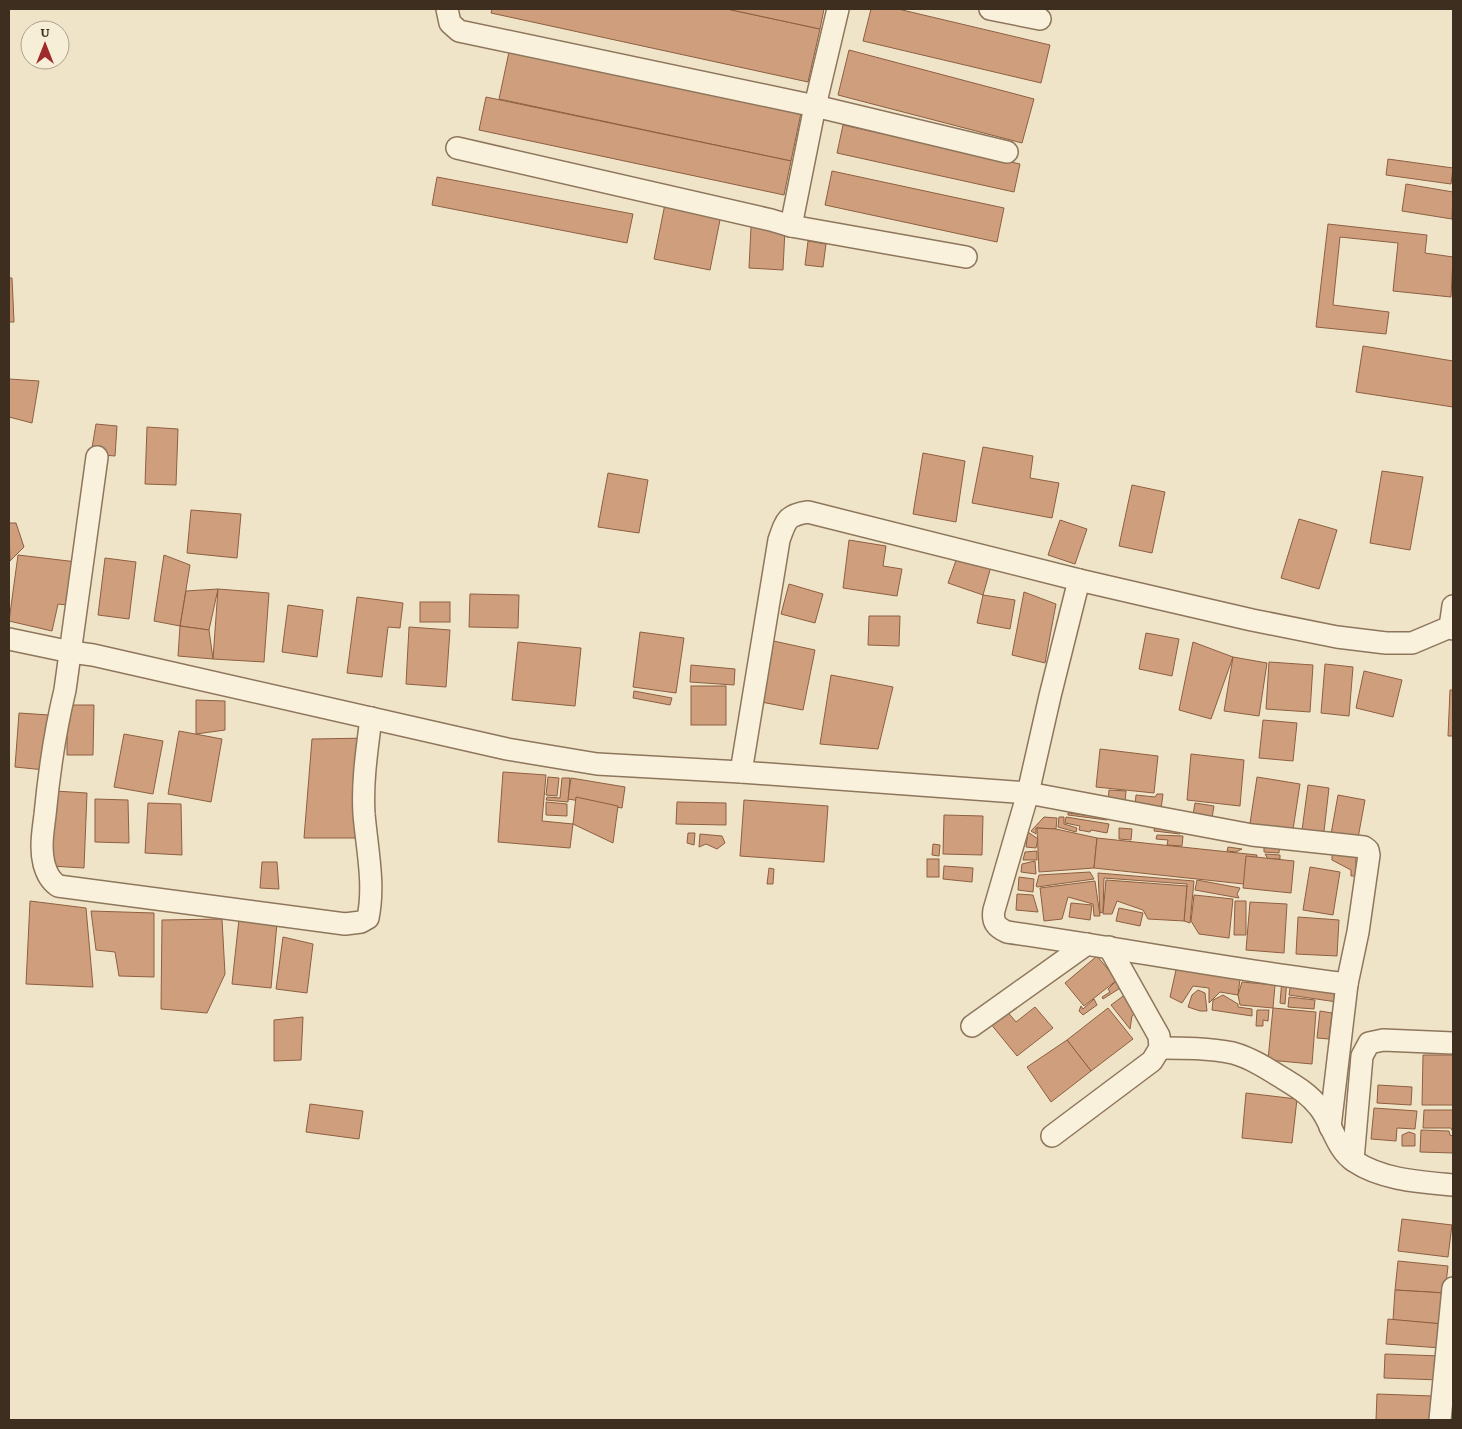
<svg xmlns="http://www.w3.org/2000/svg" width="1462" height="1429" viewBox="0 0 1462 1429" font-family="'Crimson Pro',serif">
  <style>
    .building { fill: #cf9f7d; stroke: #8d5f41 }
    .lines { fill: none; stroke-linecap: round; stroke-linejoin: round }
    .street-casing { stroke: #8d765c; stroke-width: 24 }
    .street { stroke: #faf1dc; stroke-width: 21 }
  </style>
  <rect width="100%" height="100%" fill="#f0e4c8"/>
  <g class="building">
    <polygon points="492,9 727,9 820,29 808,82 491,13"/>
    <polygon points="727,9 824,9 820,29"/>
    <polygon points="871,9 898,9 1050,45 1041,83 863,41"/>
    <polygon points="849,50 1034,99 1022,143 838,95"/>
    <polygon points="509,52 801,113 791,161 499,99"/>
    <polygon points="486,97 791,161 784,195 479,130"/>
    <polygon points="843,125 1020,164 1014,192 837,153"/>
    <polygon points="1388,159 1453,168 1451,184 1386,175"/>
    <polygon points="832,171 1004,208 997,242 825,205"/>
    <polygon points="437,177 633,214 627,243 432,205"/>
    <polygon points="1406,184 1453,192 1452,219 1402,211"/>
    <polygon points="665,204 721,215 710,270 654,259"/>
    <polygon points="1328,224 1427,235 1425,253 1453,257 1451,297 1393,291 1398,243 1340,237 1333,305 1389,312 1386,334 1316,327"/>
    <polygon points="751,227 785,229 783,270 749,268"/>
    <polygon points="808,241 826,244 823,267 805,265"/>
    <polygon points="9,278 12,278 14,322 9,322"/>
    <polygon points="1363,346 1453,361 1453,407 1356,392"/>
    <polygon points="9,379 39,381 32,423 9,417"/>
    <polygon points="96,424 117,426 115,456 91,454"/>
    <polygon points="147,427 178,429 176,485 145,484"/>
    <polygon points="983,447 1033,456 1030,478 1059,483 1052,518 972,503"/>
    <polygon points="923,453 965,461 956,522 913,514"/>
    <polygon points="1382,471 1423,477 1410,550 1370,543"/>
    <polygon points="608,473 648,480 639,533 598,527"/>
    <polygon points="1132,485 1165,492 1152,553 1119,546"/>
    <polygon points="191,510 241,514 237,558 187,553"/>
    <polygon points="1299,519 1337,530 1319,589 1281,578"/>
    <polygon points="1060,520 1087,529 1075,564 1048,555"/>
    <polygon points="9,523 16,523 24,547 10,561"/>
    <polygon points="849,540 886,546 883,566 902,569 897,596 843,588"/>
    <polygon points="959,552 992,563 983,595 948,583"/>
    <polygon points="18,555 77,562 67,605 58,604 52,631 9,621"/>
    <polygon points="164,555 190,565 180,626 154,621"/>
    <polygon points="105,558 136,562 129,619 98,615"/>
    <polygon points="789,584 823,594 815,623 781,614"/>
    <polygon points="218,589 209,630 180,626 186,591"/>
    <polygon points="218,589 269,593 264,662 213,659"/>
    <polygon points="1024,592 1056,604 1045,663 1012,655"/>
    <polygon points="470,594 519,595 518,628 469,627"/>
    <polygon points="983,595 1015,600 1010,629 977,623"/>
    <polygon points="357,597 403,603 400,628 388,627 382,677 347,673"/>
    <rect x="420" y="602" width="30" height="20"/>
    <polygon points="288,605 323,610 317,657 282,652"/>
    <polygon points="869,616 900,616 899,646 868,645"/>
    <polygon points="180,626 209,630 213,659 178,656"/>
    <polygon points="409,627 450,630 446,687 406,684"/>
    <polygon points="640,632 684,638 676,693 633,687"/>
    <polygon points="1146,633 1179,639 1172,676 1139,669"/>
    <polygon points="769,640 815,650 803,710 756,701"/>
    <polygon points="518,642 581,648 575,706 512,700"/>
    <polygon points="1193,642 1233,657 1211,719 1179,710"/>
    <polygon points="1233,657 1267,663 1259,716 1224,711"/>
    <polygon points="1269,662 1313,665 1310,712 1266,709"/>
    <polygon points="1325,664 1353,667 1349,716 1321,713"/>
    <polygon points="691,665 735,669 734,685 690,682"/>
    <polygon points="1364,671 1402,680 1393,717 1356,708"/>
    <polygon points="831,675 893,687 878,749 820,744"/>
    <rect x="691" y="686" width="35" height="39"/>
    <polygon points="1450,690 1453,690 1453,736 1448,736"/>
    <polygon points="634,691 672,698 670,705 633,698"/>
    <polygon points="196,700 225,701 225,730 196,734"/>
    <polygon points="67,705 94,705 93,755 67,755"/>
    <polygon points="19,713 49,715 45,770 15,767"/>
    <polygon points="1263,720 1297,723 1293,761 1259,758"/>
    <polygon points="179,731 222,739 211,802 168,794"/>
    <polygon points="124,734 163,741 153,794 114,787"/>
    <polygon points="370,738 369,838 304,838 312,739"/>
    <polygon points="1100,749 1158,756 1154,793 1096,787"/>
    <polygon points="1191,754 1244,760 1240,806 1187,800"/>
    <polygon points="503,772 546,775 542,821 573,824 570,848 498,842"/>
    <polygon points="548,777 559,778 557,796 546,795"/>
    <polygon points="1257,777 1300,784 1292,836 1249,830"/>
    <polygon points="562,778 570,778 568,802 546,800 547,797 560,798"/>
    <polygon points="571,778 625,787 622,808 568,799"/>
    <polygon points="1308,785 1329,788 1323,840 1301,838"/>
    <polygon points="1109,790 1126,791 1125,803 1108,802"/>
    <polygon points="55,791 87,793 84,868 51,866"/>
    <polygon points="1157,794 1163,794 1161,809 1135,806 1136,795 1155,797"/>
    <polygon points="1338,795 1365,800 1358,838 1331,834"/>
    <polygon points="576,797 618,806 613,843 573,824"/>
    <polygon points="95,799 128,800 129,843 95,842"/>
    <polygon points="744,800 828,806 824,862 740,856"/>
    <polygon points="546,802 567,804 567,816 546,815"/>
    <polygon points="677,802 726,803 726,825 676,824"/>
    <polygon points="148,803 181,804 182,855 145,853"/>
    <polygon points="1195,803 1214,806 1212,818 1193,815"/>
    <polygon points="1068,813 1108,818 1107,820 1068,815"/>
    <polygon points="944,815 983,816 982,855 943,854"/>
    <polygon points="1044,817 1057,818 1056,829 1036,828 1036,834 1031,831"/>
    <polygon points="1059,817 1064,817 1064,824 1077,828 1076,832 1058,827"/>
    <polygon points="1066,817 1109,824 1107,833 1091,830 1090,832 1079,830 1080,826 1065,823"/>
    <polygon points="1155,824 1180,828 1180,834 1154,831"/>
    <polygon points="1037,828 1056,829 1097,838 1094,868 1039,872"/>
    <polygon points="1119,828 1132,829 1131,840 1119,839"/>
    <polygon points="1028,832 1038,839 1036,848 1026,847"/>
    <polygon points="688,833 695,833 694,845 687,843"/>
    <polygon points="700,834 722,836 725,843 717,849 706,844 699,847"/>
    <polygon points="1157,835 1183,836 1182,846 1167,845 1168,840 1156,839"/>
    <polygon points="1097,838 1257,855 1253,885 1094,868"/>
    <polygon points="1264,840 1280,841 1279,853 1264,852"/>
    <polygon points="933,844 940,845 939,856 932,855"/>
    <polygon points="1228,847 1242,849 1236,852 1227,851"/>
    <polygon points="1037,851 1037,860 1023,860 1025,852"/>
    <polygon points="1332,853 1356,853 1356,876 1351,876 1351,870 1332,860"/>
    <polygon points="1265,854 1280,855 1280,859 1268,859"/>
    <polygon points="1246,856 1294,861 1291,893 1243,888"/>
    <rect x="927" y="859" width="12" height="18"/>
    <polygon points="1035,861 1036,874 1021,872 1022,864"/>
    <polygon points="262,862 277,862 279,889 260,888"/>
    <polygon points="944,866 973,868 972,882 943,879"/>
    <polygon points="1310,867 1340,872 1333,915 1303,910"/>
    <polygon points="769,868 774,869 773,884 767,884"/>
    <polygon points="1090,872 1094,879 1037,887 1036,886 1039,875"/>
    <polygon points="1098,873 1194,881 1190,923 1184,921 1187,884 1104,878 1103,912 1100,913"/>
    <polygon points="1019,877 1034,879 1033,892 1018,890"/>
    <polygon points="1106,880 1187,886 1184,921 1148,919 1143,910 1117,901 1112,914 1103,914"/>
    <polygon points="1197,880 1240,888 1237,894 1239,898 1195,890"/>
    <polygon points="1095,881 1100,916 1094,916 1093,904 1068,897 1062,919 1044,921 1040,888"/>
    <polygon points="1017,894 1033,895 1038,912 1016,910"/>
    <polygon points="1194,895 1233,899 1229,938 1199,934 1191,921"/>
    <polygon points="30,901 86,908 93,987 26,984"/>
    <polygon points="1235,901 1246,901 1246,935 1234,935"/>
    <polygon points="1250,902 1287,904 1284,953 1246,950"/>
    <polygon points="1071,903 1092,905 1090,920 1069,917"/>
    <polygon points="1119,908 1143,913 1140,926 1116,921"/>
    <polygon points="91,911 154,913 154,977 119,976 115,952 96,950"/>
    <polygon points="1298,917 1339,920 1337,956 1296,954"/>
    <polygon points="222,919 225,974 207,1013 161,1009 162,920"/>
    <polygon points="239,919 277,923 271,988 232,984"/>
    <polygon points="283,937 313,944 307,993 276,989"/>
    <polygon points="1097,956 1117,980 1084,1006 1065,983"/>
    <polygon points="1184,963 1240,979 1238,995 1220,992 1209,1003 1209,988 1193,986 1182,1003 1170,997 1176,970"/>
    <polygon points="1118,979 1128,983 1103,999 1102,997 1110,992 1108,989"/>
    <polygon points="1282,979 1287,979 1285,1004 1280,1003"/>
    <polygon points="1291,981 1339,988 1337,1002 1289,995"/>
    <polygon points="1242,982 1275,985 1273,1008 1240,1005 1238,995"/>
    <polygon points="1198,990 1205,993 1207,1011 1200,1011 1188,1007 1192,995"/>
    <polygon points="1130,991 1143,1006 1132,1016 1130,1029 1111,1005"/>
    <polygon points="1223,995 1238,1004 1238,1007 1252,1009 1252,1016 1212,1010 1213,1000"/>
    <polygon points="1289,997 1315,1000 1314,1009 1288,1007"/>
    <polygon points="1094,999 1097,1005 1083,1015 1079,1011 1081,1006 1083,1009"/>
    <polygon points="1035,1007 1053,1028 1017,1056 990,1023 1006,1010 1016,1022"/>
    <polygon points="1108,1008 1133,1039 1091,1071 1067,1040"/>
    <polygon points="1273,1008 1316,1012 1312,1064 1268,1060"/>
    <polygon points="1257,1010 1269,1010 1268,1021 1263,1020 1263,1026 1256,1026"/>
    <polygon points="1320,1011 1332,1013 1329,1039 1317,1038"/>
    <polygon points="303,1017 301,1060 274,1061 274,1020"/>
    <polygon points="1067,1040 1091,1071 1051,1102 1027,1067"/>
    <polygon points="1423,1055 1453,1055 1453,1105 1422,1105"/>
    <polygon points="1378,1085 1412,1087 1411,1105 1377,1103"/>
    <polygon points="1246,1093 1297,1099 1292,1143 1242,1138"/>
    <polygon points="310,1104 363,1111 359,1139 306,1132"/>
    <polygon points="1374,1108 1417,1111 1415,1129 1397,1128 1396,1141 1371,1139"/>
    <polygon points="1424,1110 1453,1110 1453,1132 1451,1128 1423,1128"/>
    <polygon points="1421,1130 1449,1131 1450,1135 1453,1136 1453,1153 1420,1152"/>
    <polygon points="1409,1132 1415,1134 1415,1146 1402,1146 1402,1135"/>
    <polygon points="1402,1219 1452,1225 1448,1257 1398,1251"/>
    <polygon points="1398,1261 1448,1266 1445,1293 1395,1290"/>
    <polygon points="1395,1290 1445,1293 1443,1324 1393,1320"/>
    <polygon points="1388,1319 1443,1324 1441,1348 1386,1344"/>
    <polygon points="1385,1354 1441,1356 1440,1380 1384,1378"/>
    <polygon points="1377,1394 1433,1396 1433,1420 1376,1420"/>
  </g>
  <g class="lines">
    <g class="street-casing">
      <g id="street">
        <polyline points="447,9 450,23 459,31 815,106 1007,152"/>
        <polyline points="990,9 1040,19"/>
        <polyline points="457,148 771,220 791,226 966,257"/>
        <polyline points="791,226 815,106 838,9"/>
        <path d="M97,457L65,690C55,731 49,773 45,815C43,831 40,848 44,864C47,874 50,880 58,886L345,924L361,922L368,918C375,884 367,849 364,814C362,782 367,750 371,718"/>
        <polyline points="1453,606 1450,627 1453,629"/>
        <polyline points="9,639 71,652 93,655 507,749 597,764 741,772 1028,793 1050,696 1079,580 1252,620 1337,637 1386,643 1412,643 1450,627"/>
        <path d="M741,772L779,540C786,520 787,515 808,512L1079,580"/>
        <path d="M1028,793L1252,835L1364,847L1368,850L1369,855L1358,932L1347,984C1233,970 1120,948 1007,932C996,927 992,922 994,910Z"/>
        <polyline points="972,1026 1087,944"/>
        <path d="M1160,1048C1184,1048 1209,1048 1233,1053C1251,1058 1268,1069 1284,1079C1297,1087 1309,1094 1319,1107C1332,1123 1336,1149 1354,1161C1382,1180 1421,1182 1453,1185"/>
        <polyline points="1330,1127 1347,984"/>
        <polyline points="1052,1136 1152,1061 1160,1048 1159,1036 1109,947"/>
        <polyline points="1353,1160 1362,1056 1369,1043 1383,1040 1453,1043"/>
        <polyline points="1440,1420 1453,1288"/>
      </g>
    </g>
    <use href="#street" class="street"/>
  </g>
  <rect width="1462" height="1429" fill="none" stroke="#3d2e20" stroke-width="20"/>
  <g transform="translate(45 45)"><circle r="24" fill="#f7eed8" stroke="#ada18e"/>
  <path d="M0-4L9 19L0 12L-9 19Z" fill="#9e2a2b"/>
  <text y="-8" font-size="14" font-weight="bold" text-anchor="middle" fill="#3d2e20">U</text>
  </g>
</svg>
